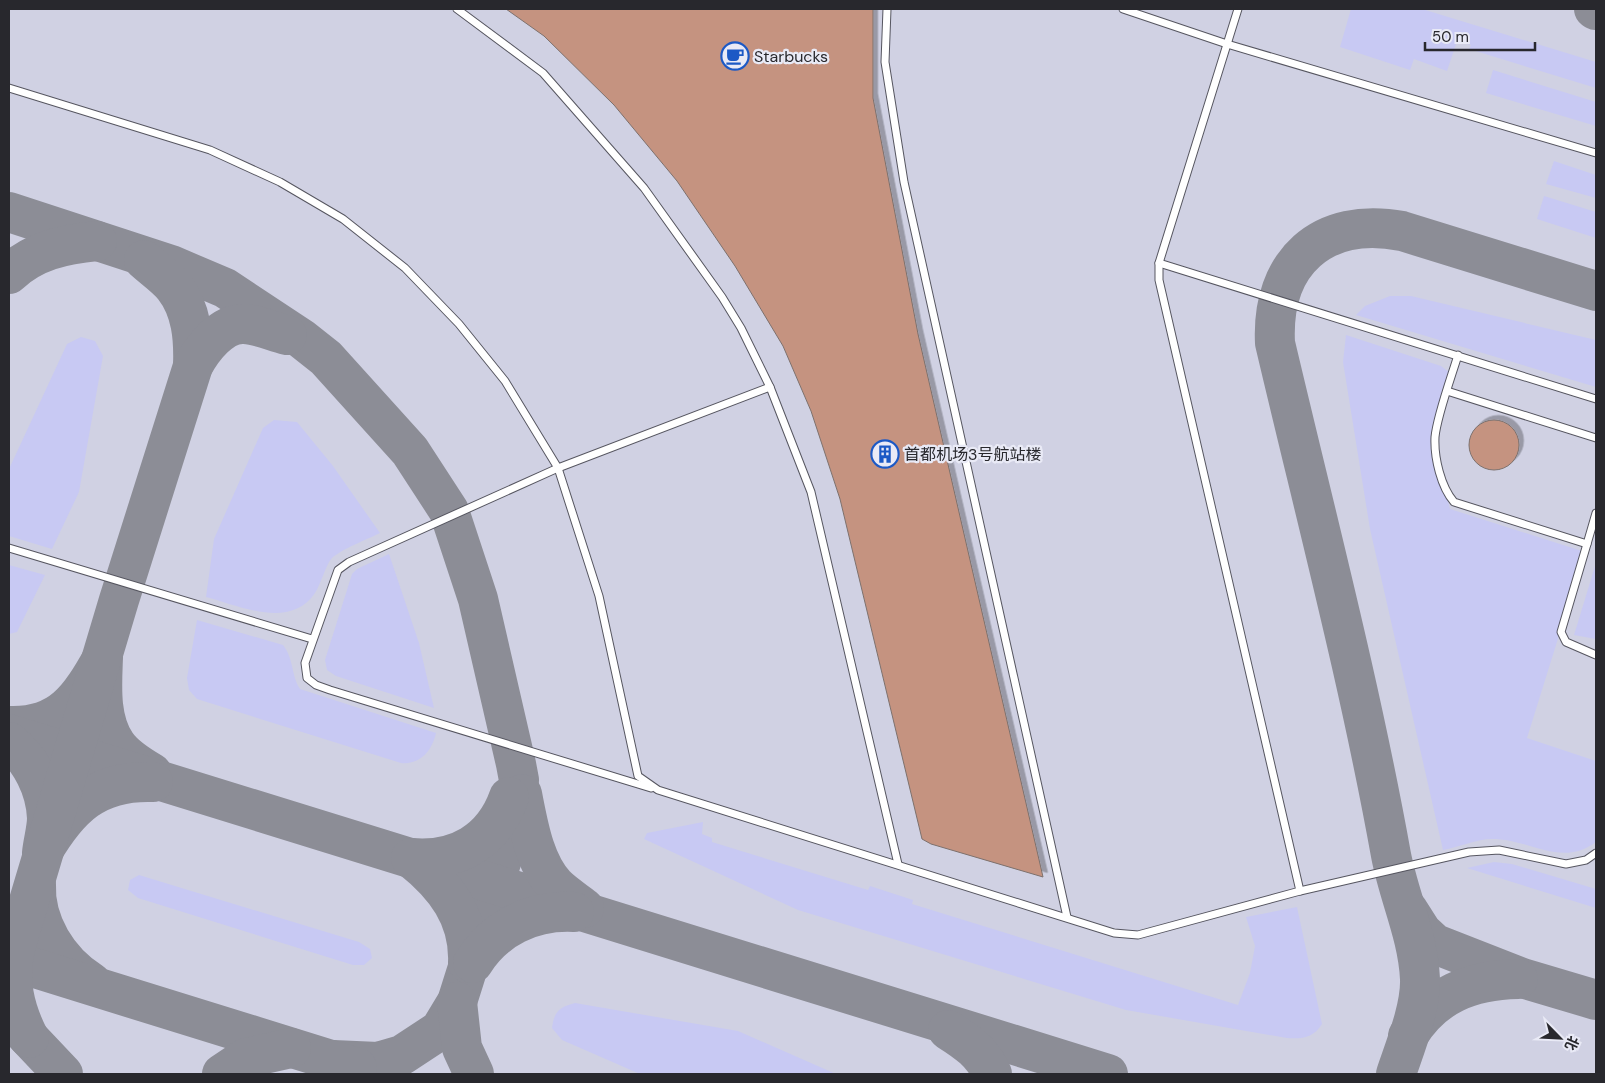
<svg xmlns="http://www.w3.org/2000/svg" width="1605" height="1083" viewBox="0 0 1605 1083" font-family="'DM Sans','Noto Sans SC',sans-serif">
  <style>
    .built { fill: #d0d1e3 }
    .green { fill: #c8c9f3 }
    .lines { fill: none; stroke-linecap: round; stroke-linejoin: round }
    .taxiway { stroke: #8c8d96; stroke-width: 40 }
    .building { fill: #c59380; stroke: #7d716d; filter: url(#shadow) }
    .lane-casing { stroke: #565660; stroke-width: 9 }
    .lane { stroke: #fff; stroke-width: 7 }
    .labels { text-anchor: middle; stroke-width: 4.5; stroke-linejoin: round; paint-order: stroke }
    .poi-label { font-size: 16px; fill: #28282d; stroke: #e9eaf6; text-anchor: start }
  </style>
  <defs>
    <filter id="shadow"><feDropShadow dx="4.5" dy="-4.5" stdDeviation="0" flood-color="#0004"/></filter>
  </defs>
  <rect width="100%" height="100%" fill="#dcdde9"/>
  <rect class="built" x="9" y="9" width="1587" height="1065"/>
  <g class="green">
    <polygon points="1351,9 1422,9 1596,62 1596,88 1469,49 1471,45 1457,41 1447,71 1414,59 1410,70 1340,47"/>
    <polygon points="1493,70 1596,102 1596,126 1486,93"/>
    <polygon points="1554,161 1596,175 1596,198 1546,184"/>
    <polygon points="1544,196 1596,212 1596,238 1537,219"/>
    <polygon points="1390,296 1411,296 1596,340 1596,387 1356,315 1365,306"/>
    <path d="M1346,335L1441,366L1450,373L1432,439L1450,509L1585,552L1527,738L1596,761V842C1561,868 1531,839 1492,839C1477,839 1459,847 1443,850L1370,529L1343,362Z"/>
    <polygon points="81,337 95,341 103,356 79,492 52,549 9,536 9,469 67,344"/>
    <path d="M274,420L297,422L333,466L380,533C366,540 342,549 332,558C326,564 321,584 315,593C290,630 240,606 206,597L214,539L263,428Z"/>
    <polygon points="389,554 419,643 434,708 336,676 327,670 325,660 352,574 357,569"/>
    <polygon points="1596,563 1596,639 1574,635"/>
    <polygon points="9,565 45,575 17,632 9,634"/>
    <path d="M197,620L283,645C294,659 291,675 300,689L436,733C432,751 420,765 401,763L197,699L189,690L187,678Z"/>
    <path d="M703,822L702,834L712,838V842L868,890L870,886L913,900L912,904L1238,1005L1250,973L1255,946L1246,917L1297,907L1322,1024C1313,1038 1303,1039 1287,1038L1126,1010L798,910L644,839L647,833Z"/>
    <polygon points="1494,862 1512,864 1596,889 1596,908 1467,868"/>
    <polygon points="139,875 359,942 370,949 372,958 364,965 353,965 138,898 128,890 130,880"/>
    <path d="M575,1003L738,1031L836,1074H640L562,1040L552,1028C554,1012 559,1007 575,1003Z"/>
  </g>
  <g class="lines">
    <g class="taxiway">
      <polyline points="1594,9 1596,10"/>
      <polyline points="9,212 171,265 225,288 302,339 326,358 410,451 449,511 478,599 516,764 519,780 515,818 457,1002 440,1030 402,1055 378,1062 333,1060"/>
      <path d="M144,260C154,269 166,277 174,287C192,310 194,339 193,366"/>
      <path d="M9,274C33,251 64,244 97,241"/>
      <path d="M9,726C61,728 80,698 103,657C102,685 99,719 116,744C124,756 140,766 152,773"/>
      <polyline points="9,734 1108,1074"/>
      <path d="M9,742C31,759 46,789 47,818C47,829 43,842 42,853C69,807 96,780 153,782"/>
      <path d="M522,794C528,824 534,863 556,886C564,894 575,901 584,908"/>
      <path d="M36,883C34,923 58,961 91,982"/>
      <polyline points="1408,910 1422,932 1435,944 1522,978 1596,1000"/>
      <polyline points="9,960 357,1068"/>
      <path d="M468,963C470,917 445,885 411,858C456,862 493,842 509,797"/>
      <path d="M473,963C495,928 532,910 574,912"/>
      <polyline points="457,1002 462,1048 474,1074"/>
      <polyline points="11,1019 63,1074"/>
      <path d="M948,1030C967,1042 983,1053 992,1074"/>
      <path d="M1408,1036C1433,995 1470,980 1518,979"/>
      <path d="M29,1038C14,1008 8,981 15,948L119,600L193,366C202,349 222,322 245,324C259,325 274,332 287,335"/>
      <polyline points="222,1074 246,1058 291,1048"/>
      <path d="M1396,1074C1405,1047 1421,1008 1420,979C1418,935 1399,897 1391,855C1360,683 1315,513 1275,343C1271,262 1322,216 1402,231L1596,291"/>
    </g>
  </g>
  <g class="building">
    <polygon points="506,9 873,9 873,98 918,334 1043,877 931,844 922,839 840,499 811,411 783,346 735,266 677,181 614,105 544,36"/>
    <circle cx="1494" cy="445" r="25"/>
  </g>
  <g class="lines">
    <g class="lane-casing">
      <g id="lane">
        <polyline points="457,9 543,73 644,188 722,297 741,328 770,387 811,492 898,864"/>
        <polyline points="887,9 885,62 904,182 1067,917"/>
        <polyline points="1123,9 1227,44 1596,153"/>
        <polyline points="9,88 210,150 280,182 343,219 405,268 459,324 505,381 558,468 599,596 638,776 658,790 1114,933 1138,935 1300,891 1159,280 1159,263 1238,9"/>
        <polyline points="1159,263 1596,399"/>
        <path d="M1458,355C1451,378 1437,416 1435,437C1434,458 1441,487 1454,502L1587,544L1596,513"/>
        <polyline points="1447,391 1596,438"/>
        <polyline points="1587,544 1561,632 1566,642 1596,655"/>
        <polyline points="9,548 312,639"/>
        <polyline points="651,788 330,690 316,685 307,678 305,663 338,570 349,562 558,468 770,387"/>
        <polyline points="1300,891 1469,852 1499,850 1566,864 1586,860 1596,853"/>
      </g>
    </g>
    <use href="#lane" class="lane"/>
  </g>
  <defs>
    <g id="cafe-ring" transform="scale(1.4375)"><circle r="9.5" fill="#e9eaf6" stroke="#1c59c5" stroke-width="1.5"/><path d="M-5.5-4.5H6V0H3Q3 3.5 0 3.5H-2.5Q-5.5 3.5-5.5 0ZM3-3.2v2h1.7v-2ZM-6 4.5H4V6H-6Z" fill="#1c59c5"/></g>
    <g id="building-ring" transform="scale(1.4375)"><circle r="9.5" fill="#e9eaf6" stroke="#1c59c5" stroke-width="1.5"/><path d="M-4-6H4V6H1V3H-1V6H-4ZM-2.5-4.3h1.7v1.8h-1.7ZM.8-4.3h1.7v1.8H.8ZM-2.5-1h1.7V.8h-1.7ZM.8-1h1.7V.8H.8Z" fill="#1c59c5"/></g>
  </defs>
  <g fill-rule="evenodd">
    <use href="#cafe-ring" x="735" y="56"/>
    <use href="#building-ring" x="885" y="454"/>
  </g>
  <g class="labels">
    <g class="poi-label">
      <text x="754" y="62">Starbucks</text>
      <text x="904" y="460">首都机场3号航站楼</text>
    </g>
  </g>
  <rect width="1605" height="1083" fill="none" stroke="#28282d" stroke-width="20"/>
  <g transform="translate(1560 1038) rotate(114)" stroke="#e9eaf6" stroke-width="4" paint-order="stroke">
  <path d="M0-4L9 19L0 12L-9 19Z" fill="#28282d"/>
  <text y="-8" font-size="14" font-weight="bold" text-anchor="middle" fill="#28282d">北</text>
  </g>
  <path d="M1425 42v8h110v-8" fill="none" stroke="#28282d" stroke-width="2.5"/>
  <text x="1432" y="42" font-size="15" fill="#28282d" stroke="#e9eaf6" stroke-width="4" paint-order="stroke">50 m</text>
</svg>
